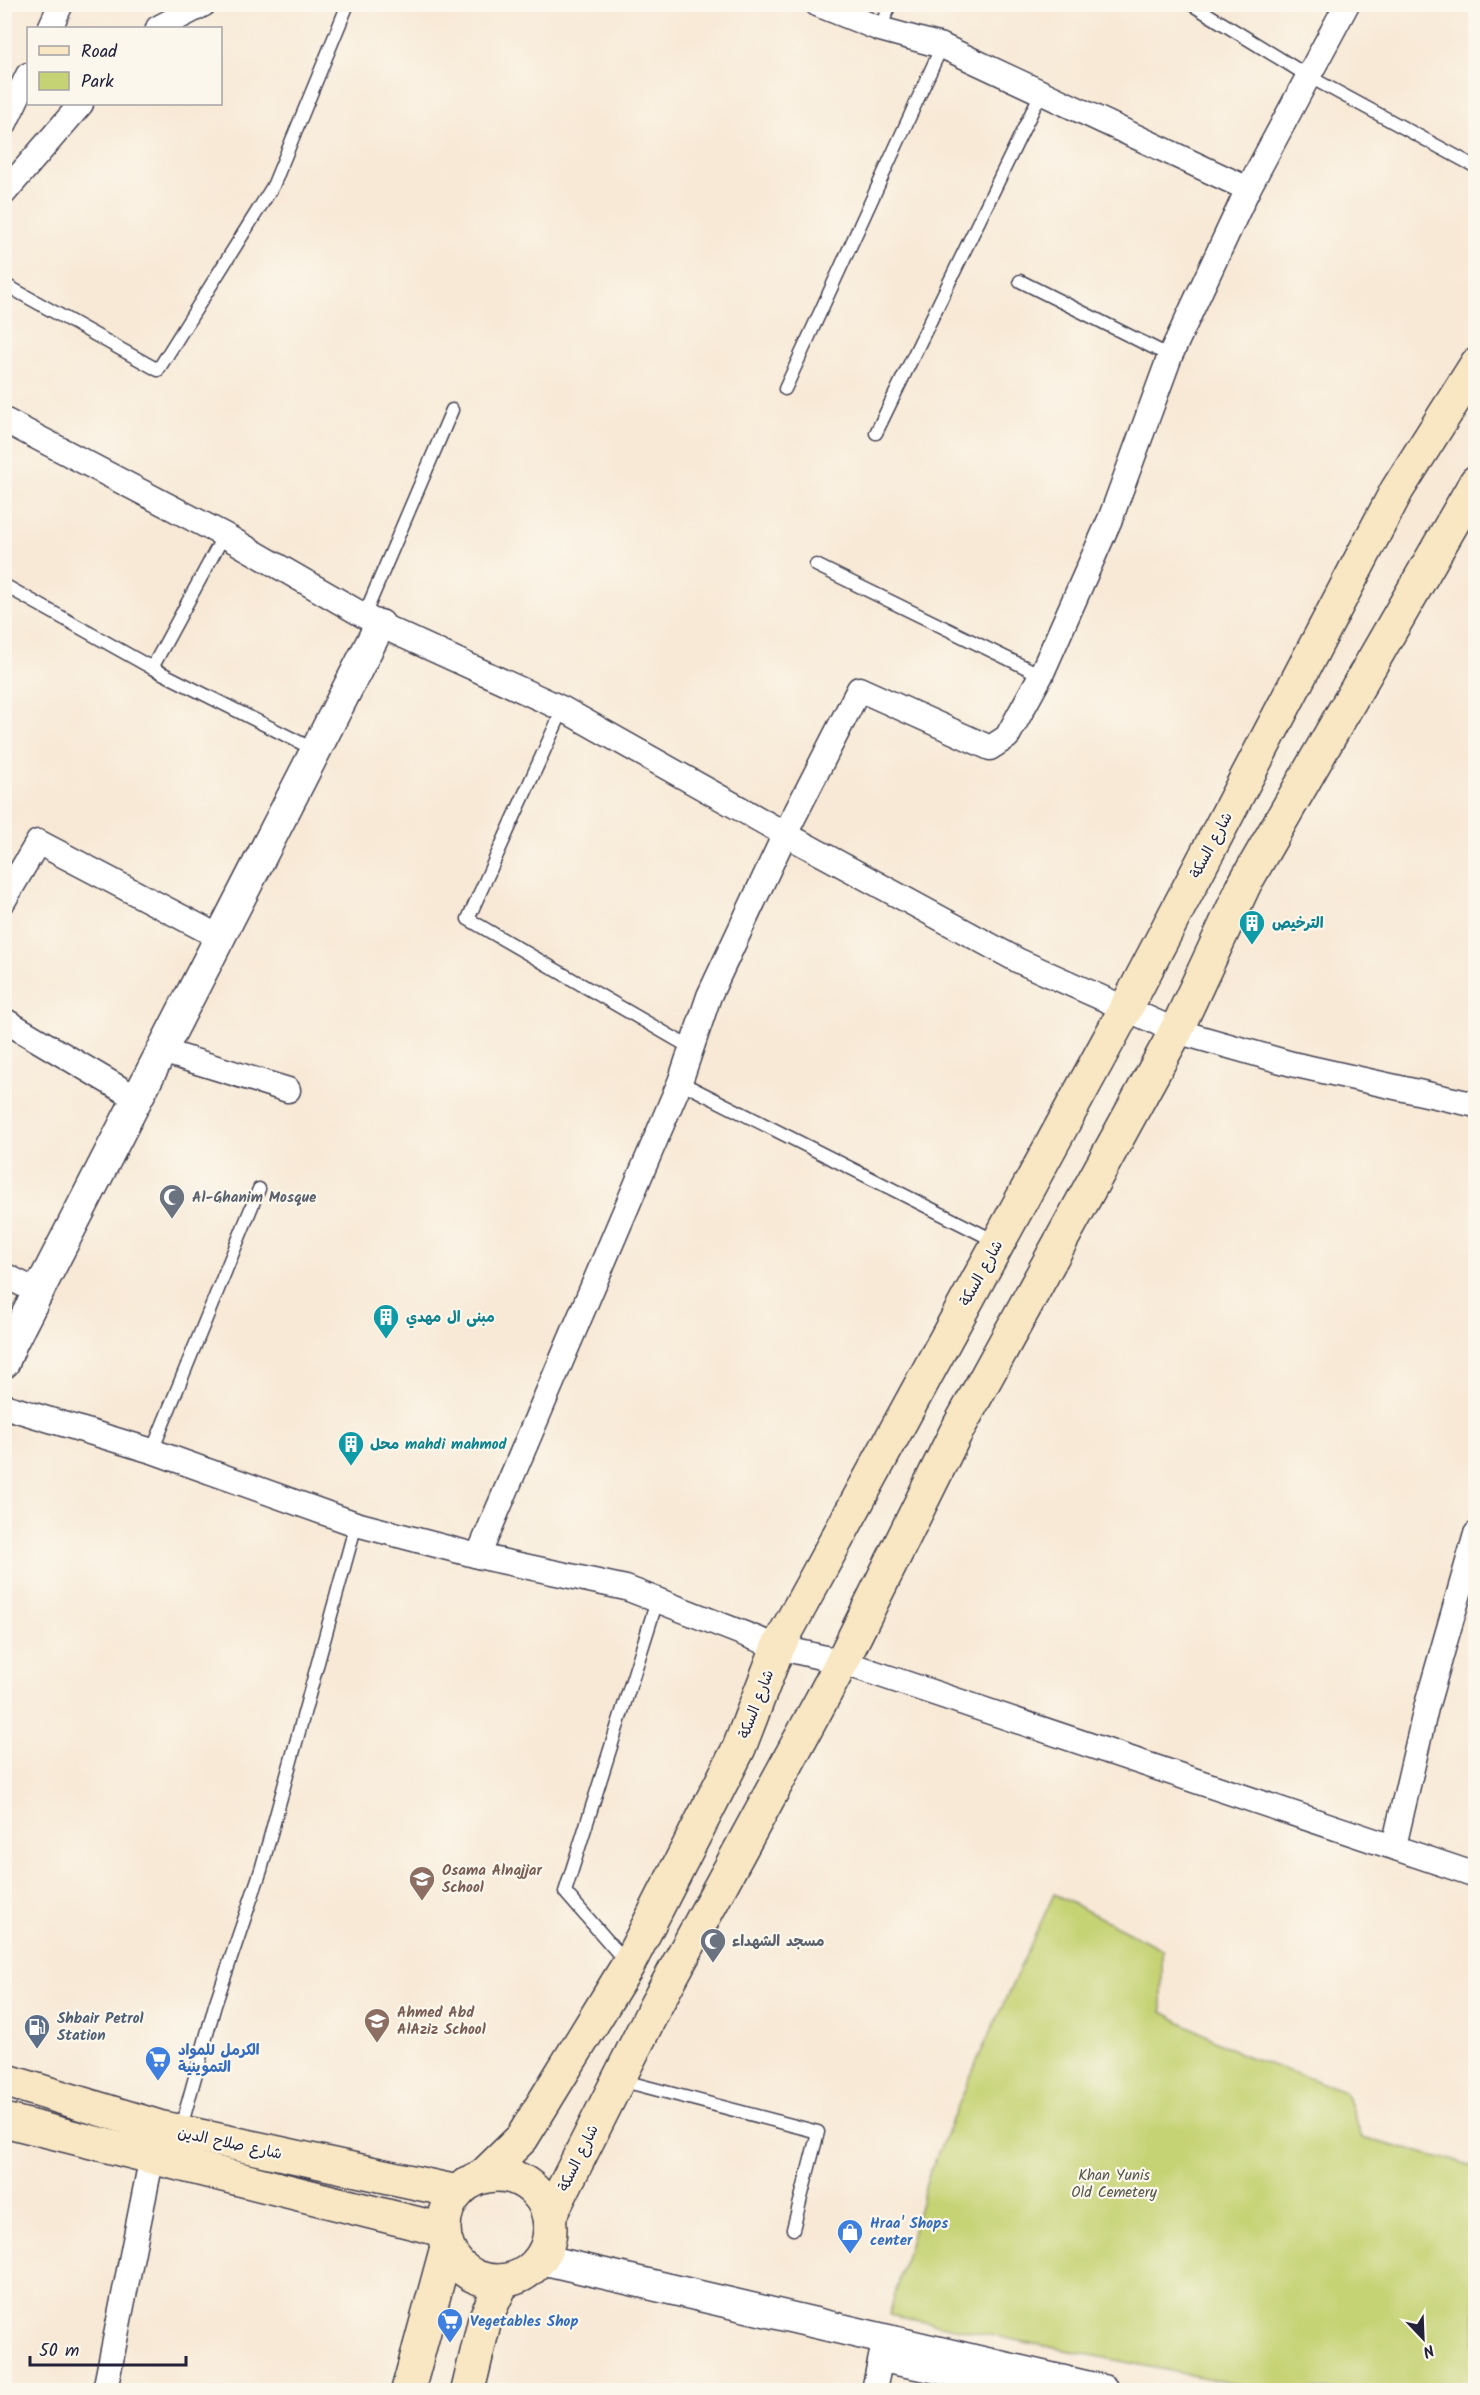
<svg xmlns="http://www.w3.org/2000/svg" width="1480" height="2395" viewBox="0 0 1480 2395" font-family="Kalam,'Playpen Sans Arabic',sans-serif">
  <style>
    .green { fill: #c6d374; stroke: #747a58; stroke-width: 1.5 }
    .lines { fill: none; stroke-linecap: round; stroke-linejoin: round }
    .service-casing { stroke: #424052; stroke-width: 15 }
    .minor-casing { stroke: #424052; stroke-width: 27 }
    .tertiary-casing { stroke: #424052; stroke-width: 33 }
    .secondary-casing { stroke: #424052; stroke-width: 36 }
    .service { stroke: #fff; stroke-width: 12 }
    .minor { stroke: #fff; stroke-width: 24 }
    .tertiary { stroke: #fff; stroke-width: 30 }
    .secondary { stroke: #f9e7c3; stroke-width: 33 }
    .labels { text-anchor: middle; stroke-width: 4.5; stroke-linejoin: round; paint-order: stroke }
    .street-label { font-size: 15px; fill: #22223b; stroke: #fbf7ec }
    .culture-label { font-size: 15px; font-weight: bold; fill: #0d838f; stroke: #fbf7ec; text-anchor: start }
    .worship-label { font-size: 15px; font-weight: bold; fill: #5b616d; stroke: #fbf7ec; text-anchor: start }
    .education-label { font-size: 15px; font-weight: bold; fill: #785e54; stroke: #fbf7ec; text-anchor: start }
    .service-label { font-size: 15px; font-weight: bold; fill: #4e5e75; stroke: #fbf7ec; text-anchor: start }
    .shop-label { font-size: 15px; font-weight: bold; fill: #366cbe; stroke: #fbf7ec; text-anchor: start }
    .park-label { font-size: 15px; fill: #53574c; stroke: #fbf7ec }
  </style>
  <rect width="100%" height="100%" fill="#fbf7ec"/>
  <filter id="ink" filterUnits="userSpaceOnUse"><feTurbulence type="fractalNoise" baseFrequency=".0167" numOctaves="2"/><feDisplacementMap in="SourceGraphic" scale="12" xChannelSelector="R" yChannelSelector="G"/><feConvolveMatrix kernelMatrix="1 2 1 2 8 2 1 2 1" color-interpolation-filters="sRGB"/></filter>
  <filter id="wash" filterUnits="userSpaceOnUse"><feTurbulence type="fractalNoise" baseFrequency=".008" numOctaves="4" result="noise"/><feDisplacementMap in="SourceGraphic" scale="24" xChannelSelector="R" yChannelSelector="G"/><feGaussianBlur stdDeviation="1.35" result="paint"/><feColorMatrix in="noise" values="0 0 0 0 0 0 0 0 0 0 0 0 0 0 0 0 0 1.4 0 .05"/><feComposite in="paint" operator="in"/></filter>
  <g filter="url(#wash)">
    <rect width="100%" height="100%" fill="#f8e9d6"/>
    <polygon class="green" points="1054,1894 1162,1949 1162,2012 1241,2054 1345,2091 1362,2138 1475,2166 1475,2390 1266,2390 889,2315 929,2174 977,2061"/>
  </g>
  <g filter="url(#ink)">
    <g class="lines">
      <g class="service-casing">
        <g id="service">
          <polyline points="1191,4 1308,76 1476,167"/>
          <polyline points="880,29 890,4"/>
          <polyline points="1020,281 1170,356"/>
          <polyline points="4,284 158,370 273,186 348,4"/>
          <polyline points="785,389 942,46"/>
          <polyline points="876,433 1042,91"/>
          <polyline points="816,565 1041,675"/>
          <polyline points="4,585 152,668 224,535"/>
          <polyline points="364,616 452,410"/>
          <polyline points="152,668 301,743"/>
          <polyline points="563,709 468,919 691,1048"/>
          <polyline points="680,1082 997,1242"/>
          <polyline points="152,1451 259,1189"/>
          <polyline points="626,1962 565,1892 657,1601"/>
          <polyline points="620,2080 818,2132 793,2229"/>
          <polyline points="180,2131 215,2005 261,1870 356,1524"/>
        </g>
      </g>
      <g class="minor-casing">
        <g id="minor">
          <polyline points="817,4 880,29 942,46 1248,189"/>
          <polyline points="50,28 61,4"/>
          <polyline points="158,28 204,4"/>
          <polyline points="4,125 28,75"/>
          <polyline points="4,193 81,104"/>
          <polyline points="4,420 224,535 380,625 563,709 785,834 1019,961 1176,1031 1292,1064 1476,1105"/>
          <polyline points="4,900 38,842 204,929"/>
          <polyline points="4,1020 126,1092"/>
          <polyline points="162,1051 288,1090"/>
          <polyline points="4,1275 28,1287"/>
          <polyline points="4,1406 152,1451 356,1524 478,1556 626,1588 778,1647 842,1662 1476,1875"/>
          <polyline points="478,1556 680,1082 709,996 785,834 859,689 990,748 1007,737 1041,675 1111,517 1170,356 1248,189 1347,4"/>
          <polyline points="1394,1846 1426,1708 1476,1534"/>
          <polyline points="881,2360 1034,2390"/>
          <polyline points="105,2390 155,2141"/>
          <polyline points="874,2390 884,2343"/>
        </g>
      </g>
      <g class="tertiary-casing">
        <g id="tertiary">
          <polyline points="4,1363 12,1343 380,625"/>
          <polyline points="541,2259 1103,2390"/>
        </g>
      </g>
      <g class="secondary-casing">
        <g id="secondary">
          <polyline points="4,2080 159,2127 458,2192"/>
          <polyline points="4,2120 443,2230"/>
          <circle cx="497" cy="2228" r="53"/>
          <polyline points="483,2176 522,2138 628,1965 739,1748 778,1647 1125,1010 1397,490 1476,365"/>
          <polyline points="549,2217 656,2005 842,1662 955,1434 1176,1031 1245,883 1476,482"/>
          <polyline points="408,2390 447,2247"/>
          <polyline points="468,2390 485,2319 503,2281"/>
        </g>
      </g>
      <use href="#service" class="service"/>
      <use href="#minor" class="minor"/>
      <use href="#tertiary" class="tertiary"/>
      <use href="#secondary" class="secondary"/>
    </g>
  </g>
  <defs>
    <g id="building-pin" transform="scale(1.35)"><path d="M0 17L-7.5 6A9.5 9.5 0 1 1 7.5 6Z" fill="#0f9aa8" stroke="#fbf7ec"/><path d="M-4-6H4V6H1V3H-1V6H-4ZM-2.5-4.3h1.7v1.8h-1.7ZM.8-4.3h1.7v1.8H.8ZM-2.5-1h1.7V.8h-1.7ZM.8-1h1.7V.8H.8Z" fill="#fff"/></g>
    <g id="mosque-pin" transform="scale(1.35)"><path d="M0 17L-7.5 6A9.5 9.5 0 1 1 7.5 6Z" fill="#6b7280" stroke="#fbf7ec"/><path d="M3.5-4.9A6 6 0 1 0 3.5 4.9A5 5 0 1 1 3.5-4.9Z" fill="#fff"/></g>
    <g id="school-pin" transform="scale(1.35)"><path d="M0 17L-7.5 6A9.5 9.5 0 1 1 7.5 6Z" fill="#8d6e63" stroke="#fbf7ec"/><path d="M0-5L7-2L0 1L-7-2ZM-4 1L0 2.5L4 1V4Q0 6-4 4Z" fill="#fff"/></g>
    <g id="fuel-pin" transform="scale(1.35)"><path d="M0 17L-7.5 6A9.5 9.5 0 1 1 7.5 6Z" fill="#5c6f8a" stroke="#fbf7ec"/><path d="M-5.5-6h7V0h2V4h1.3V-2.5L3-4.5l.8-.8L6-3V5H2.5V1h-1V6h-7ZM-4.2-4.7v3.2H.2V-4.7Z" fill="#fff"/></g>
    <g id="supermarket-pin" transform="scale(1.35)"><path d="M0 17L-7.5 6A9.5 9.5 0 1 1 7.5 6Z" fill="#3f7fe0" stroke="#fbf7ec"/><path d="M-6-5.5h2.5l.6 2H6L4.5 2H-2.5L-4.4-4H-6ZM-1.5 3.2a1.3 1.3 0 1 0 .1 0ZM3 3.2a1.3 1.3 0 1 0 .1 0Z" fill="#fff"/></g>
    <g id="shop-pin" transform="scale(1.35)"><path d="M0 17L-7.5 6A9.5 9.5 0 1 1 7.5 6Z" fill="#3f7fe0" stroke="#fbf7ec"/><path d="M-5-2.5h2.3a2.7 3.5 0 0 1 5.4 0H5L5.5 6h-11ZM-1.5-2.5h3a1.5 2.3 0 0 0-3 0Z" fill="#fff"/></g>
  </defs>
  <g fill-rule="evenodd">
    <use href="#building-pin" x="1252" y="923"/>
    <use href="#mosque-pin" x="172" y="1197"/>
    <use href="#building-pin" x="386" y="1317"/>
    <use href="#building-pin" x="351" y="1444"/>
    <use href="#school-pin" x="422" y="1879"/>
    <use href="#mosque-pin" x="713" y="1941"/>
    <use href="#school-pin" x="377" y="2021"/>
    <use href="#fuel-pin" x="37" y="2027"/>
    <use href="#supermarket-pin" x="158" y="2059"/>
    <use href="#shop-pin" x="850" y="2232"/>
    <use href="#supermarket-pin" x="450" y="2321"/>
  </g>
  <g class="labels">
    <g class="street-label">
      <text transform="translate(1211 845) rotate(-62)" y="5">شارع السكة</text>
      <text transform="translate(981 1273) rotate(-61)" y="5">شارع السكة</text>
      <text transform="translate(756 1704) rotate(-69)" y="5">شارع السكة</text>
      <text transform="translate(230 2143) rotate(12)" y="5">شارع صلاح الدين</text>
      <text transform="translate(578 2158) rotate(-64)" y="5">شارع السكة</text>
    </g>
    <g class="culture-label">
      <text x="1272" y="928">الترخيص</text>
      <text x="406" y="1322">مبنى ال مهدي</text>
      <text x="370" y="1449">محل mahdi mahmod</text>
    </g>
    <g class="worship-label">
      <text x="192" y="1202">Al-Ghanim Mosque</text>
      <text x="732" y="1946">مسجد الشهداء</text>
    </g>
    <g class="education-label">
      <text x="442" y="1875">Osama Alnajjar<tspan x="442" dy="17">School</tspan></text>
      <text x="397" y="2017">Ahmed Abd<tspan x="397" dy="17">AlAziz School</tspan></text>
    </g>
    <g class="service-label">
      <text x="57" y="2023">Shbair Petrol<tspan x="57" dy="17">Station</tspan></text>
    </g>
    <g class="shop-label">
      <text x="178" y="2055">الكرمل للمواد<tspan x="178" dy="17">التموينية</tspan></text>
      <text x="870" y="2228">Hraa' Shops<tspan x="870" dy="17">center</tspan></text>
      <text x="470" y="2326">Vegetables Shop</text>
    </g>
    <g class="park-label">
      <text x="1114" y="2180">Khan Yunis<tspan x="1114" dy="17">Old Cemetery</tspan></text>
    </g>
  </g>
  <rect width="1480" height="2395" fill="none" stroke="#fbf7ec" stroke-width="24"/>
  <rect x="27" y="27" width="195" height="78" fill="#fbf7ec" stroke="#a4a2a5" stroke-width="1.5"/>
  <rect x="39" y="46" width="30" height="9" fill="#f9e7c3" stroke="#a4a2a5" stroke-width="1.5"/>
  <text x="81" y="57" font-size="18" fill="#22223b">Road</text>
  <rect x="39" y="72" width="30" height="18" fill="#c6d374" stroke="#a4a2a5" stroke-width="1.5"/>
  <text x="81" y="87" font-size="18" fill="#22223b">Park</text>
  <g transform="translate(1423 2338) rotate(157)" stroke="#fbf7ec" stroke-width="4.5" paint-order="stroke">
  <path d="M0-4.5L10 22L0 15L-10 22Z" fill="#22223b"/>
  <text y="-9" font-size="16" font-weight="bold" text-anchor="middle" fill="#22223b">N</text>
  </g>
  <path d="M30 2356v9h156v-9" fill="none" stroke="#22223b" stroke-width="3"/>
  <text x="39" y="2356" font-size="18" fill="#22223b" stroke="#fbf7ec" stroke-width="4.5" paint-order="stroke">50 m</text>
</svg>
